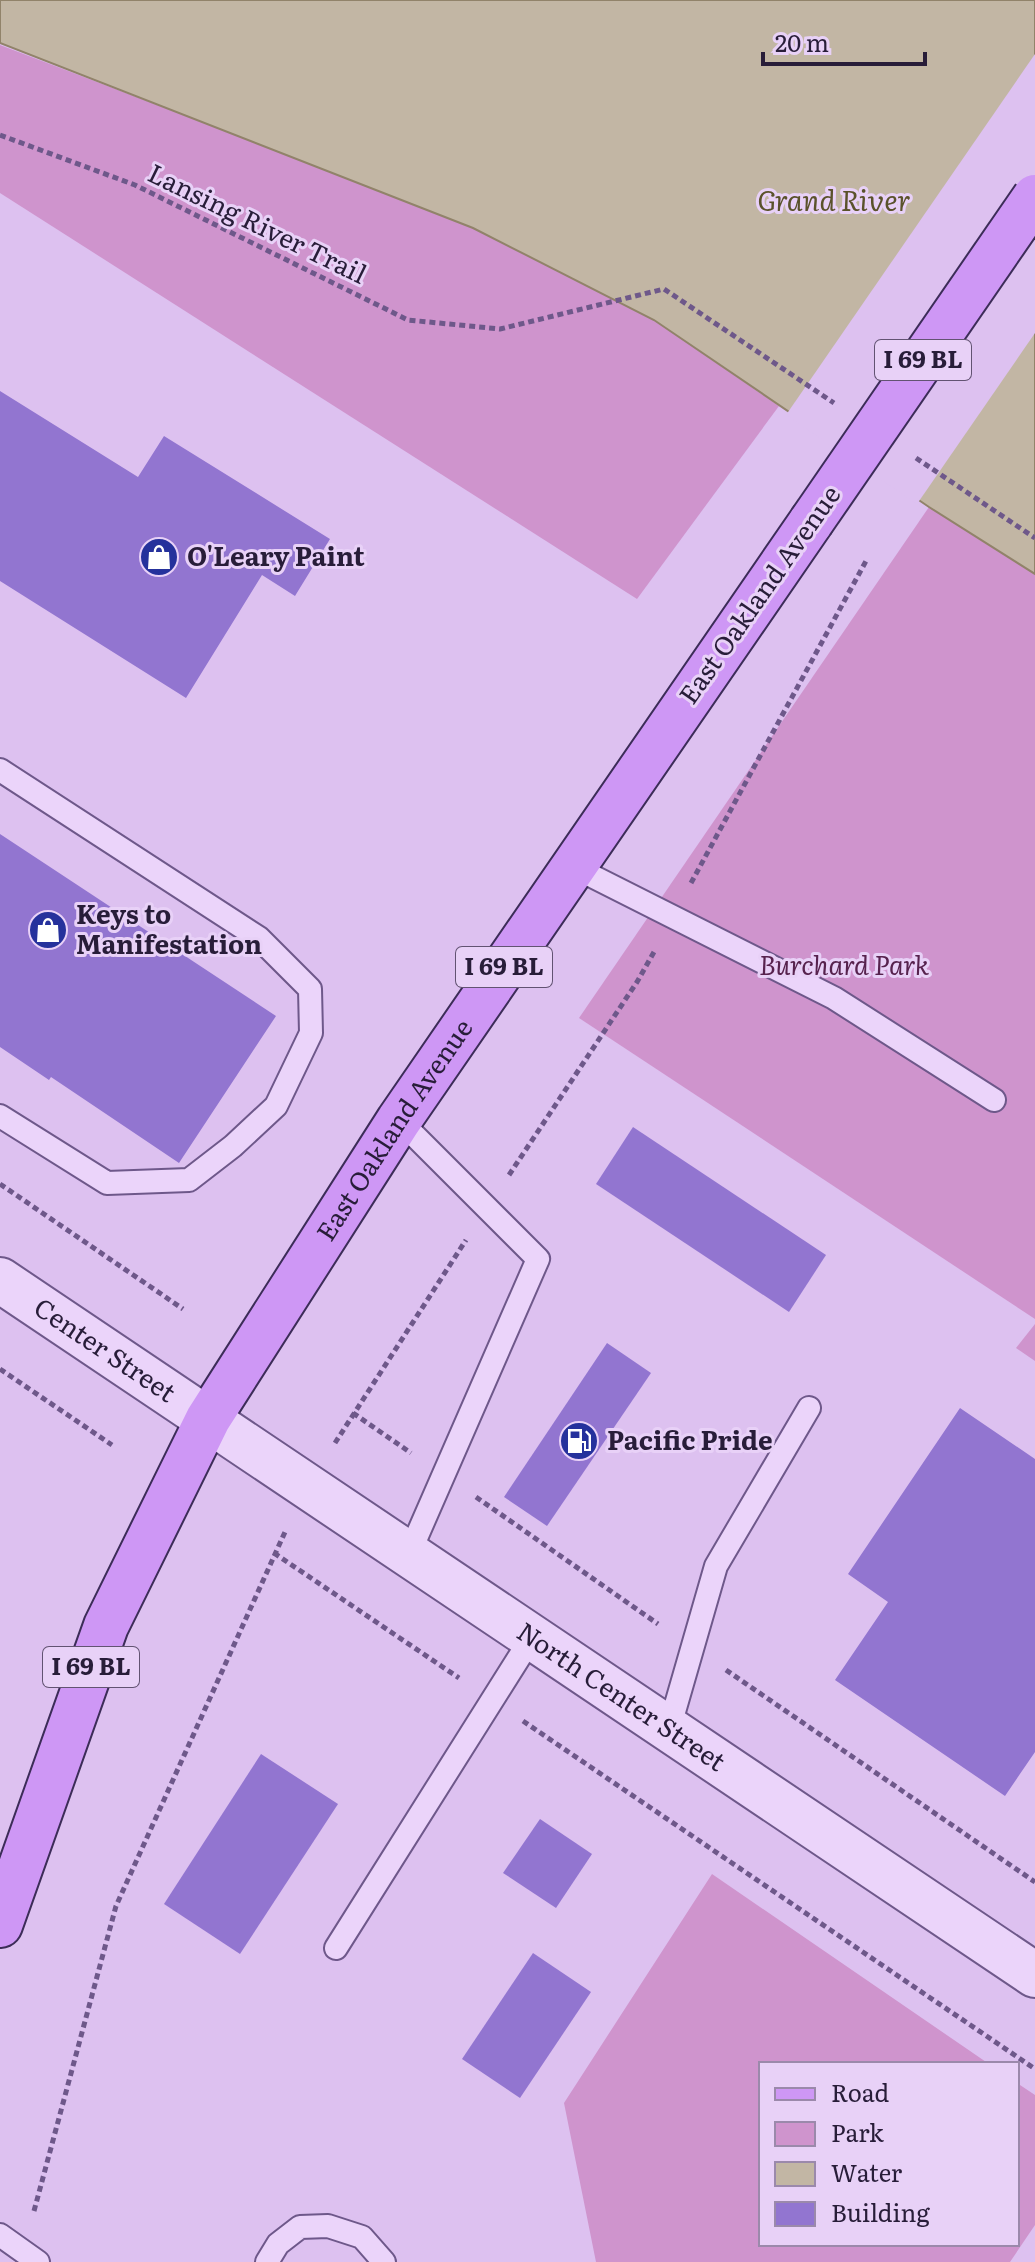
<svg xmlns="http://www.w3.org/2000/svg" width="1035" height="2262" viewBox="0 0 1035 2262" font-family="Literata,serif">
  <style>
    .green { fill: #cf94cd }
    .water { fill: #c2b6a4; stroke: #91836a; stroke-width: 2 }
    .pier { fill: #ddc1f0 }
    .building { fill: #9275d0 }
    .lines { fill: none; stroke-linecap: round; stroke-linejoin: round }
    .lane-casing { stroke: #6e588a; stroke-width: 26 }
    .street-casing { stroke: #6e588a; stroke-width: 48 }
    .primary-casing { stroke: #3c2c58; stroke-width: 48 }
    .path { stroke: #6e588a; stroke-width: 5; stroke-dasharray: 6 4; stroke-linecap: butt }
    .lane { stroke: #ebd4fa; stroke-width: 22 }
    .street { stroke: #ebd4fa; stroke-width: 44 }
    .primary { stroke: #ce97f5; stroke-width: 44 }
    .primary-bridge-casing { stroke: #3c2c58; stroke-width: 48; stroke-linecap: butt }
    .primary-bridge { stroke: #ce97f5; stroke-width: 44 }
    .labels { text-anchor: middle; stroke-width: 6; stroke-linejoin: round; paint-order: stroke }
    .shield { fill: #e8d1f7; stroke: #625372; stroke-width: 2 }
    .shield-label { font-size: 24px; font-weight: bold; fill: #281d39 }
    .street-label { font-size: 26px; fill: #281d39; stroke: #e8d1f7 }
    .poi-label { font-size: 26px; font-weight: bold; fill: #281d39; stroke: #e8d1f7; text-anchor: start }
    .park-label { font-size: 26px; font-style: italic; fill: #57224e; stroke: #e8d1f7 }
    .water-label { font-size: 28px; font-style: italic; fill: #5a522b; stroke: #e8d1f7 }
  </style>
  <rect width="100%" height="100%" fill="#ddc1f0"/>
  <g class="green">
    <polygon points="0,45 344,176 473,228 654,320 779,406 637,599 0,193"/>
    <polygon points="929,507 1035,574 1035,1319 579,1018"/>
    <polygon points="1035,1324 1035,1361 1016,1348"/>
    <polygon points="712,1874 989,2064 761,2064 761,2244 1017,2244 1017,2083 1035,2095 1035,2225 1010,2262 596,2262 564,2103"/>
  </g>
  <polygon class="water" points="0,0 1035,0 1035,574 929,507 654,320 473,228 0,43"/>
  <polygon class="pier" points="1035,54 1035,333 917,504 786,415"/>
  <g class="building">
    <polygon points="0,391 138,477 164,436 330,539 295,596 262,575 186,698 0,581"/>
    <polygon points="0,834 276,1016 179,1163 51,1077 49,1080 0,1047"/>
    <polygon points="633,1127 826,1255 789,1312 596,1184"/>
    <polygon points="607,1343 651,1373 547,1526 504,1497"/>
    <polygon points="960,1408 1035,1459 1035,1752 1005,1796 835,1680 888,1602 848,1574"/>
    <polygon points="261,1754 338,1804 240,1954 164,1904"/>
    <polygon points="540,1819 592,1854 556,1908 503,1873"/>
    <polygon points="533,1953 591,1992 520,2098 462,2059"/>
  </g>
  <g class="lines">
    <g class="lane-casing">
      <g id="lane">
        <polyline points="0,770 259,938 310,989 311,1033 276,1106 233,1146 189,1180 107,1183 0,1116"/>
        <polyline points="574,867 834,998 994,1100"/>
        <polyline points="399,1120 538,1259 409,1554"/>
        <polyline points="669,1729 716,1566 809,1408"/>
        <polyline points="336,1948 532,1637"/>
        <polyline points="0,2235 38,2262"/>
        <polyline points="267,2262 278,2244 300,2227 328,2226 362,2237 384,2262"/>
      </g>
    </g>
    <g class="street-casing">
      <g id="street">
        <path id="s1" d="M0,1280L1035,1975"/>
      </g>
    </g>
    <g class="primary-casing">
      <g id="primary">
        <path id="s2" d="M0,1925L106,1626L208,1419L399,1120L811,522"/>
      </g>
    </g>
    <g class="path">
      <polyline points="0,135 135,185 408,320 500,329 664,289 834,403"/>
      <polyline points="916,458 1035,538"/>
      <polyline points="691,883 866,561"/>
      <polyline points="509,1175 637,982 654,952"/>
      <polyline points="0,1184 183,1309"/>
      <polyline points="0,1369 112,1445"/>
      <polyline points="353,1413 411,1453"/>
      <polyline points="335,1443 466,1240"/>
      <polyline points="476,1497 658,1624"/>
      <polyline points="274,1553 459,1678"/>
      <polyline points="726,1670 1035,1882"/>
      <polyline points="523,1721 1035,2069"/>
      <polyline points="34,2211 116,1906 285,1532"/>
    </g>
    <use href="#lane" class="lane"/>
    <use href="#street" class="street"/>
    <use href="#primary" class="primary"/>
    <g class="primary-bridge-casing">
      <polyline id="primary-bridge" points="811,522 1035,197"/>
    </g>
    <use href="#primary-bridge" class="primary-bridge"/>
  </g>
  <defs>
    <g id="shop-disc" transform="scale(2)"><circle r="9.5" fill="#25319c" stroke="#e8d1f7"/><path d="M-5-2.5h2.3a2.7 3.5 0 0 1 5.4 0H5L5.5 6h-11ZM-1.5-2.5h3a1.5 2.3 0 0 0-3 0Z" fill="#fff"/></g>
    <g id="fuel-disc" transform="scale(2)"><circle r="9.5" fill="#25319c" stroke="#e8d1f7"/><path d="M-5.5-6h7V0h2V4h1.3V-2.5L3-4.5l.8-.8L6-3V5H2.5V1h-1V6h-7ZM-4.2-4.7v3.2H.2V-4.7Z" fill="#fff"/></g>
  </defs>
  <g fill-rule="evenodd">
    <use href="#shop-disc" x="159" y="557"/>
    <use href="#shop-disc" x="48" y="930"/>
    <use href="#fuel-disc" x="579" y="1441"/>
  </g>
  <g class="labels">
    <g class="shield">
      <rect x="875" y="340" width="96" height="40" rx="6"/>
      <rect x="456" y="947" width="96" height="40" rx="6"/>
      <rect x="43" y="1647" width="96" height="40" rx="6"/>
    </g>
    <g class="shield-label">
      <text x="923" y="368">I 69 BL</text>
      <text x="504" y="975">I 69 BL</text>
      <text x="91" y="1675">I 69 BL</text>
    </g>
    <g class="street-label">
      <text transform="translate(257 224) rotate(26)" y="9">Lansing River Trail</text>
      <text transform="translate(760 595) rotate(-55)" y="9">East Oakland Avenue</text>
      <text dy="9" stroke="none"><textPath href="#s2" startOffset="892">East Oakland Avenue</textPath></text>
      <text dy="9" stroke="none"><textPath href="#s1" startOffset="126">Center Street</textPath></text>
      <text dy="9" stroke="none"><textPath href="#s1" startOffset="748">North Center Street</textPath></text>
    </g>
    <g class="poi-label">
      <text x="187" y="566">O'Leary Paint</text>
      <text x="76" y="924">Keys to<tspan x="76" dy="30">Manifestation</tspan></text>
      <text x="607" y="1450">Pacific Pride</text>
    </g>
    <g class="park-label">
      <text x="844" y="975">Burchard Park</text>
    </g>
    <g class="water-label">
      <text x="834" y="211">Grand River</text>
    </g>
  </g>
  <rect x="759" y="2062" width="260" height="184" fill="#e8d1f7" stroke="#9b89ab" stroke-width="2"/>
  <rect x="775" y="2088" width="40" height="12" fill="#ce97f5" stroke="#9b89ab" stroke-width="2"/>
  <text x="831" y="2102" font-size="24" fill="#281d39">Road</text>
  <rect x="775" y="2122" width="40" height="24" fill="#cf94cd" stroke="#9b89ab" stroke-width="2"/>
  <text x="831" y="2142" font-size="24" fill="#281d39">Park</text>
  <rect x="775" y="2162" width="40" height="24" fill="#c2b6a4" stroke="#9b89ab" stroke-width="2"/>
  <text x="831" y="2182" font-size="24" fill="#281d39">Water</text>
  <rect x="775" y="2202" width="40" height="24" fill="#9275d0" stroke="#9b89ab" stroke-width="2"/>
  <text x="831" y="2222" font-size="24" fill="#281d39">Building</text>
  <path d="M763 52v12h162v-12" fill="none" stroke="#281d39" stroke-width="4"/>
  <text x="775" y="52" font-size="24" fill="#281d39" stroke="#e8d1f7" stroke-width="6" paint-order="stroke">20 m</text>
</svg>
